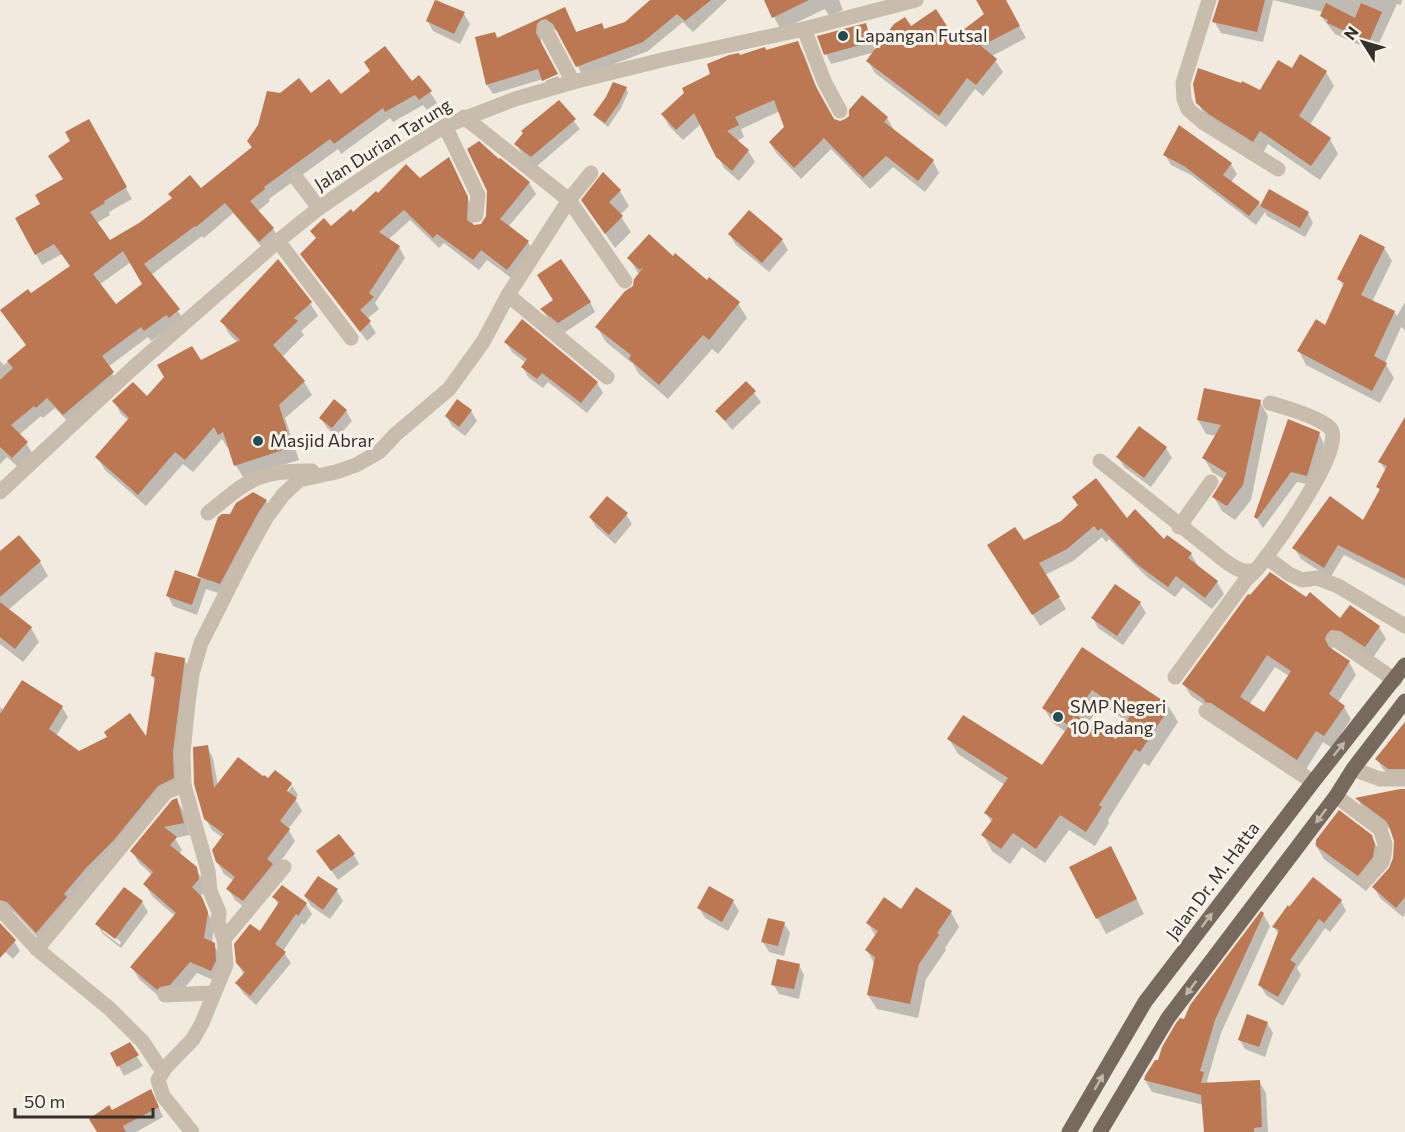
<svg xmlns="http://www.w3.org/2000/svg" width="1405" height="1132" viewBox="0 0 1405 1132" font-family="Commissioner,sans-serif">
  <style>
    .shadow { fill: #0003; fill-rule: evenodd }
    .building { fill: #bb7853; fill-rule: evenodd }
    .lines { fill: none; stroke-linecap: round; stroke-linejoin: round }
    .minor { stroke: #c8bcac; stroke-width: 15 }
    .major { stroke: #77695d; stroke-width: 15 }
    .oneway { fill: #beb5ab }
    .poi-dot { fill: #234c55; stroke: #f9f4eb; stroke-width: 2 }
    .labels { text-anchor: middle; stroke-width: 6; stroke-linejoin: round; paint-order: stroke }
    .poi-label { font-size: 18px; fill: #37302a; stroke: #f9f4eb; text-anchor: start }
    .street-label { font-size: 18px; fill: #37302a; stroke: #f9f4eb }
  </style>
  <rect width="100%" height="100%" fill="#f1eadf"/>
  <g class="shadow">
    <polygon points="437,0 464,14 470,24 460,44 433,31 427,20"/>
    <polygon points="659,0 727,0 693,32 683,22 648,51 583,76 560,33 552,28 541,34 543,79 493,94 487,85 476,38 495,33 498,39 565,9 577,33 604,30 626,23"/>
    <polygon points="765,0 839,0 843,10 829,16 825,9 781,30"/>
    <polygon points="980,0 1005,0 1026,38 992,56 1003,72 983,96 975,89 946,127 875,73 868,61 875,52 831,64 826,54 865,25 871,35 875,51 911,28 954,39 986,14"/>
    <polygon points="1219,0 1402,0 1401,5 1397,4 1375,52 1335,34 1321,16 1323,12 1273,0 1263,42 1221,33 1214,21"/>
    <polygon points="797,43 804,54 821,99 834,120 840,122 887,118 894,130 933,161 939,173 925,192 893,167 870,189 831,149 801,179 777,154 770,143 786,127 780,111 741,129 744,137 737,141 748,151 755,162 739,181 724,168 701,124 683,140 669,126 663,114 712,74 739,57 766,52"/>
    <polygon points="1292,70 1326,72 1334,86 1310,125 1330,139 1338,154 1320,180 1268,144 1262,155 1206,118 1198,103 1260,92"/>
    <polygon points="558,76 562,84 549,89 545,81"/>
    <path d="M412,83L430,92L437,103L427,110L423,105L393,122L390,118L341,154L338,149L269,199L270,201L258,211L273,229L280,240L266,252L233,213L204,238L202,236L151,275L185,321L173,325L151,341L148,337L108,367L119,384L71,425L55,408L43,418L41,416L19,435L26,443L33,454L19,468L7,457L0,464V361L4,365L27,346L31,295L71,267L62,254L42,265L17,219L42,205L64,180L72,142L88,121L132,199L109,212L110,215L97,223L110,242L200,190L253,149L248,142L311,95L340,96ZM131,262L144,284L115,306L99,285Z"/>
    <polygon points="626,88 628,93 621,108 608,127 598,119 595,115 607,98"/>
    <polygon points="559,102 580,129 537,166 522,154 516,144"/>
    <polygon points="1165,155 1231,164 1237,174 1231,182 1259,203 1261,207 1269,191 1308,213 1313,223 1305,237 1267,216 1265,212 1256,225 1191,175 1171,165"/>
    <polygon points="500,160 529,183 536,194 508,227 528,242 534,253 514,280 487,260 479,270 444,243 439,248 410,220 388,240 399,247 405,258 375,303 379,309 367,319 376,333 367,341 302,254 317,239 312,231 331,228 378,195 454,169 473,209 473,226 481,225 487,216"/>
    <polygon points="620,191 629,206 620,215 631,232 615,248 583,201"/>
    <polygon points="730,235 782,240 788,250 769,272 736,245"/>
    <polygon points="1384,248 1392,261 1372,302 1394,312 1397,316 1405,302 1405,330 1401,327 1385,363 1394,378 1380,403 1306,365 1299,351 1326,327 1344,287 1339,279"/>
    <polygon points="629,258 707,282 738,303 747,318 718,354 712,349 668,399 639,374 633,364 606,342 597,327 635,287 639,275"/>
    <polygon points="590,302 595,312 564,333 548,319 542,309"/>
    <polygon points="310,303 318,316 301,331 304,335 282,357 304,382 312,395 285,418 299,460 243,477 235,464 229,446 227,447 222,439 193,472 183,464 146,506 105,470 97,457 129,421 121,414 114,401 147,398 200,362 238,343 229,334 222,321"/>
    <polygon points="506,342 597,383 603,393 587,413 548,382 543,388 528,377 523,367 526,363 512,352"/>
    <polygon points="746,383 761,402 732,430 717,411"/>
    <polygon points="1260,402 1268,416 1251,500 1235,520 1222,511 1214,497 1225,480 1212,472 1204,458 1217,436 1206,434 1198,420"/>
    <polygon points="346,411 352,421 338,437 327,428 321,418"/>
    <polygon points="471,411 477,421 465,436 452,426 446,416"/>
    <polygon points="1405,421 1405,586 1344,555 1330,578 1301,559 1294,548 1363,522 1380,491 1378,487 1386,471 1380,462"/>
    <polygon points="1139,428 1166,448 1172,458 1151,487 1124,467 1118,457"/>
    <polygon points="1319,433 1324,444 1312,485 1297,482 1263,528 1262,527 1256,517"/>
    <polygon points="266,501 274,513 227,596 206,589 197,615 173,606 168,596 176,572 202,581 198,576 231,515"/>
    <polygon points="626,514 632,524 615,544 596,527 590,517"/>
    <polygon points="1127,520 1164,542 1191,554 1198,566 1217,582 1224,594 1212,609 1183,587 1175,597 1147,577 1109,539 1106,542 1102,537 1073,561 1045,575 1066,609 1040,626 996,557 1061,522"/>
    <polygon points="18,538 40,562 48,576 8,610 31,628 39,642 23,662 0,644 0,553"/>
    <polygon points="1116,586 1140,603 1146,613 1123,645 1098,628 1093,618"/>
    <path d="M1340,620L1379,627L1386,639L1372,659L1334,645L1332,650L1349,662L1356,675L1338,702L1344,707L1351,719L1332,748L1323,742L1305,771L1191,696L1184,684ZM1275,667L1289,676L1264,714L1249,705Z"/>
    <path d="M1083,649L1169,707L1178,722L1149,766L1144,763L1108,820L1109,823L1095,846L1069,830L1045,863L1022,847L1010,864L992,851L983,835L992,823L986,813L1005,785L958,754L949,739L1042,767L1066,732L1053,723L1044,708ZM1101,704L1128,722L1116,741L1106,737L1087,725Z"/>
    <polygon points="184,659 190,670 179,789 164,796 42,942 14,912 5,909 0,911 0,707 4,711 22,682 62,707 68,717 56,736 79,753 147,740 156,683 152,676"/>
    <polygon points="1405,722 1405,780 1395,779 1383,769 1377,759"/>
    <path d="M207,747L213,758L218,786L269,780L291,784L298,795L295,799L302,811L288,829L295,841L275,869L250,912L235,900L228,889L234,881L224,874L217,862L223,838L212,830L205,818ZM288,786H292L283,798Z"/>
    <polygon points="1405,790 1405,914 1403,917 1380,898 1374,887 1393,866 1396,841 1391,830 1363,809 1358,799"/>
    <polygon points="177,800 184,812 190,835 175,838 182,850 179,854 195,868 203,880 205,891 200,897 214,925 212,943 221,956 218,982 197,973 177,997 164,1001 139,979 132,967 175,916 152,896 145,884 152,875 139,863 132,851"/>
    <polygon points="1339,813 1371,836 1380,852 1381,873 1366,891 1324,859 1315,844"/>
    <polygon points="318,852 353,854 359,864 338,880"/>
    <polygon points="1119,863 1144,914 1106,934 1071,867"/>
    <polygon points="337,891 343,901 330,919 311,906 305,896"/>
    <polygon points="274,897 306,904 312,914 304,925 302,923 283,951 291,963 256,1005 243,993 237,983 244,975 237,963 279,906"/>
    <polygon points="733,901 739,911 728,931 705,918 699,908"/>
    <polygon points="1341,901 1346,911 1330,932 1325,928 1297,968 1301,975 1283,1006 1266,995 1260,985 1279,935 1274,927"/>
    <path d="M142,902L148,912L121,948L103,934L97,924ZM103,928L121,942L120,945L103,932Z"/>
    <polygon points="901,911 951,912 959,927 945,948 946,950 926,979 918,1018 877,1009 868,995 875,965 867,950 876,937 868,923"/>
    <polygon points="1263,914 1270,926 1221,1033 1207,1081 1209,1084 1259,1081 1266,1093 1268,1132 1207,1132 1204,1105 1152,1092 1145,1080 1155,1061 1159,1062 1184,1021"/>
    <polygon points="784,923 790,933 784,956 769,952 763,942"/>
    <polygon points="0,925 14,941 20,951 13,959 1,948 0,950"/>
    <polygon points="799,965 804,975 799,999 779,994 773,984"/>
    <polygon points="1267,1023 1273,1033 1265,1057 1245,1049 1239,1039"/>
    <polygon points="129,1044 143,1066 124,1076 112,1053"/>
    <polygon points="156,1101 163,1117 136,1132 98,1132 112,1112"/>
  </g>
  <g class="building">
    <polygon points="435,0 465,12 454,34 426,21"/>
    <polygon points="650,0 711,0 685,21 677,14 643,42 576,67 553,24 546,19 541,20 537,24 536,33 558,74 542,81 538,69 486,85 475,37 495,32 497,38 565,7 576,32 602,23 604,29 625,22"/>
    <polygon points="764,0 809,0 772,18"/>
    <polygon points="976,0 1006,0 1020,26 981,46 997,59 976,85 967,78 939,116 866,61 894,24 905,17 911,26 936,9 954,37 984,14"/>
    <polygon points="1219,0 1265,0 1257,32 1212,22"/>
    <polygon points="1326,3 1355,18 1361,3 1382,12 1369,42 1327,23 1328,20 1320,16"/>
    <polygon points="866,23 871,42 824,55 817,36"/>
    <polygon points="798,41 815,85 834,119 840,121 845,119 849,116 849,110 862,95 888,117 884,122 934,160 918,181 886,156 863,178 824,138 794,168 769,142 784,127 774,100 735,117 739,125 727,131 749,150 732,171 716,157 694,113 676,130 661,114 684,93 682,88 710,74 707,64 729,55 739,53 740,55 765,47 766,50"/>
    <path d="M385,46L412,81L419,75L432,91L419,100L415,95L385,112L383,108L334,144L330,139L264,187L265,189L250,201L274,228L259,242L225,203L196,227L195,226L144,264L180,309L169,318L166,315L144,331L141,327L102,356L114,372L63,415L47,398L36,408L34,406L11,425L28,442L12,458L0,447V380L13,368L7,361L26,345L0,310L28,289L31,293L70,266L54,244L35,255L15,218L40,204L35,195L63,179L48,156L70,141L65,132L89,119L127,187L104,201L105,203L90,212L110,240L139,223L172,198L168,194L190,175L201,188L252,147L247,141L258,125L267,91L280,93L299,78L311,93L329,79L341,94L370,71L364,62ZM123,251L142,284L116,304L93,274Z"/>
    <polygon points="1300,54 1327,71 1299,116 1331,138 1311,166 1260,131 1253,142 1210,115 1196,103 1193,84 1198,68 1241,83 1242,81 1260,90 1278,60 1292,68"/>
    <polygon points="613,82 627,87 619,103 605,123 593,115 606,97"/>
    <polygon points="559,100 576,119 531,157 514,144 523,133 521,131"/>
    <polygon points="1179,125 1232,163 1223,175 1260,202 1249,216 1184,166 1163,155"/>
    <polygon points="479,141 499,159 500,158 530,182 500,219 529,241 507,270 481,250 473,260 437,234 433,238 404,210 379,232 400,246 369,293 374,297 360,310 371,321 360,332 300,254 316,238 310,231 324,218 331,226 351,209 353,212 376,191 378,193 406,164 420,178 449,157 468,197 467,220 474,225 481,224 486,216 487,191 467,149"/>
    <polygon points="603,172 621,190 609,202 623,216 605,234 581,200"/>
    <polygon points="1269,189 1309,212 1300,228 1260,206"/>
    <polygon points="749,210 783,239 762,263 728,234"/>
    <polygon points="649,234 673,256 675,253 707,280 709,277 740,302 709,340 703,335 659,385 629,359 631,355 595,327 625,291 633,286 634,279 644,267 640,270 627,258"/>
    <polygon points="1360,234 1385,247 1361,295 1395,311 1374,356 1387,363 1372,391 1297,351 1316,319 1325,325 1344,283 1337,279"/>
    <polygon points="278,259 312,302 294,318 298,321 273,345 305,381 279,405 292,447 234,466 223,432 218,435 214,427 185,460 175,452 138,495 95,457 129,418 112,401 133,382 147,396 164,377 157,365 192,346 201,360 240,340 220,321"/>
    <polygon points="561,259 591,302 558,323 540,309 553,300 537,275"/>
    <polygon points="522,319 598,382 581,403 542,373 537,379 521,367 527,359 504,342"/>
    <polygon points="746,381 756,391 725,421 715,411"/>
    <polygon points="1204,388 1261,400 1243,485 1227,506 1212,497 1227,473 1202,458 1221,425 1197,420"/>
    <polygon points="334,399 347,410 332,428 319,418"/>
    <polygon points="457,399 472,410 459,427 445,416"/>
    <polygon points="1405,417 1405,579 1338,545 1324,568 1292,548 1330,496 1363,520 1380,489 1376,487 1387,466 1378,462"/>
    <polygon points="1288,419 1320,432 1307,476 1291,472 1257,519 1254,517"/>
    <polygon points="1139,426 1167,447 1144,478 1116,457"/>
    <polygon points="1096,478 1127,518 1135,509 1164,539 1167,535 1192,553 1188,558 1218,581 1205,598 1176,576 1168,587 1138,565 1101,528 1098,531 1094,526 1067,549 1039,563 1060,597 1032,615 987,545 1015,527 1024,540 1061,521 1078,505 1072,497"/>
    <polygon points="253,492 267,500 258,513 220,584 197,576 218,517 222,514 230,514 236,503"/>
    <polygon points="607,496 628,513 609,535 589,517"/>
    <polygon points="19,535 41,561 0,597 0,551"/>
    <polygon points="175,570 201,579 192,605 166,596"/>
    <path d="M1270,572L1306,597L1310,592L1340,618L1350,605L1380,626L1365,647L1340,631L1331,630L1327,634L1325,639L1329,647L1350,661L1329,694L1345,706L1324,736L1316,731L1297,760L1211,703L1204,702L1205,700L1182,684L1248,594L1250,595ZM1267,655L1291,671L1264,712L1240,697Z"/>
    <polygon points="1115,584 1141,602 1117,636 1091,618"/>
    <polygon points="0,602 32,627 15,649 0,637"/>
    <polygon points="1082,647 1168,704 1168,710 1140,752 1135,749 1099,805 1102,807 1086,832 1060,815 1036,849 1013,833 1001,849 981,835 993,819 984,813 1008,778 947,739 963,715 1042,765 1076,715 1105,735 1107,733 1116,739 1130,716 1092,690 1068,725 1042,708"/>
    <polygon points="155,652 185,658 173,752 174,778 158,786 114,840 87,867 64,894 67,897 36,933 7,902 0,900 0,714 22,680 63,706 49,729 79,751 107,737 104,732 130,713 146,736 155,677 151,676"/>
    <polygon points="1405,722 1405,769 1388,769 1375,759"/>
    <polygon points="208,745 214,788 238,757 263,776 264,775 268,778 275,770 292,783 287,791 297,798 280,821 290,829 267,859 273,864 243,901 226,889 235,877 216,862 212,850 224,834 204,819 194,784 193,747"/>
    <polygon points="1400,789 1405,789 1405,897 1396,908 1372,887 1389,868 1393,858 1394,841 1389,826 1386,821 1355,798"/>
    <polygon points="177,798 184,823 164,827 177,837 170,845 197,867 199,879 192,887 202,897 208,912 204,938 215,943 216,961 211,971 190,962 170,985 160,987 157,990 130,967 176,913 143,884 153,872 130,851 172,800"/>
    <polygon points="1339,810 1372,835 1375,845 1373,857 1358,876 1316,846 1316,840"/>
    <polygon points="339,834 355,854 331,871 316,851"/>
    <polygon points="1111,846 1137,899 1096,919 1069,867"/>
    <polygon points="318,876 338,889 323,910 304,896"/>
    <polygon points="1313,877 1342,900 1324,923 1319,919 1290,960 1296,964 1278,997 1258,985 1279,930 1272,927 1288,905 1289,907"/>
    <polygon points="282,885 307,903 298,916 296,914 275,944 286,952 250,996 235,983 245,972 236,963 234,944 250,924 260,931 279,902 272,897"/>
    <polygon points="709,886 734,900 722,922 697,908"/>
    <polygon points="124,887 143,901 115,939 95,924"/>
    <polygon points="916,887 952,911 937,933 939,935 919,964 910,1004 867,995 875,957 865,950 878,931 866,923 884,897 901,909"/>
    <polygon points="1261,911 1264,913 1215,1020 1200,1071 1204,1072 1201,1083 1260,1080 1262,1127 1254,1128 1254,1132 1204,1132 1201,1095 1144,1080 1145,1076 1155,1060 1158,1060 1162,1047 1176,1023 1180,1018 1184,1019 1190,1005"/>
    <polygon points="768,918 785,922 778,946 761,942"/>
    <polygon points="0,923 16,940 0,958"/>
    <polygon points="777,959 800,964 794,989 771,985"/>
    <polygon points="1247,1014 1268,1022 1259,1047 1238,1040"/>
    <polygon points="130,1042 139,1055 117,1067 110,1053"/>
    <polygon points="151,1089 159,1107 123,1126 126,1132 97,1132 89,1119 109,1105 112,1110"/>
  </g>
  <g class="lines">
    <g class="minor">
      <polyline points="1209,0 1183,83 1184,99 1188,109 1204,123 1278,169"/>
      <polyline points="545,29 573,82"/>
      <polyline points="804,29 824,81 840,111"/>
      <polyline points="464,117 569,200 625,281"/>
      <polyline points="445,126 478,195 476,215"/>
      <polyline points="297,179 319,208"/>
      <polyline points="278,241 351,338"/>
      <polyline points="508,295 607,377"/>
      <path d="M1100,461L1225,561C1235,568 1245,575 1257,569C1271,551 1348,447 1330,428C1320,418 1284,407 1270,403"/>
      <polyline points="0,492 134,367 278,241 319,208 379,167 445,126 515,99 573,82 666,59 804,29 916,0"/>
      <path d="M208,513C249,480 257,470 312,471"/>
      <polyline points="1179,527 1211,482"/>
      <polyline points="1266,557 1289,574 1302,580 1317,578 1338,586 1405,626"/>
      <polyline points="1335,639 1395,680"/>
      <polyline points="1175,677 1245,581 1257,569"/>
      <polyline points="1206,711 1313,782"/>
      <polyline points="1353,769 1380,779 1405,779"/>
      <polyline points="1336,796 1380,829 1385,844 1384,855 1382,862 1367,879"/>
      <polyline points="0,909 37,949 110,1009 143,1042 158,1065 165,1068"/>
      <polyline points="224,939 284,867"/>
      <polyline points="37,949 166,792 184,785"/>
      <polyline points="165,995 213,993"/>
      <polyline points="192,1132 163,1096 158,1080 165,1068 193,1039 202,1023 226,965 224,939 218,923 219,912 210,891 208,871 184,785 183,753 188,703 192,674 201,643 245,556 266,518 283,495 299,480 336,472 356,465 379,452 396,434 449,389 483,342 508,295 569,200 591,173"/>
    </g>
    <g class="major">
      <polyline points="1069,1132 1145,1002 1313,782 1405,665"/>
      <polyline points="1100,1132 1168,1018 1336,796 1353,769 1405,701"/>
    </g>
  </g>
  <defs><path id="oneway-solid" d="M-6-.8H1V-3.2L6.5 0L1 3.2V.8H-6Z" transform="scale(1.5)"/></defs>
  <g class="oneway">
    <use href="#oneway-solid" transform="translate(1339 749) rotate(-51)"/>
    <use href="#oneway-solid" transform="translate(1321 816) rotate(127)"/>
    <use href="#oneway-solid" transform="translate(1207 920) rotate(-53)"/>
    <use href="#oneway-solid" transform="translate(1191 988) rotate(127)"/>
    <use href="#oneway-solid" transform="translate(1099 1082) rotate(-60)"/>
  </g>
  <g class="poi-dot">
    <circle cx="843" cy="36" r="6"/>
    <circle cx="258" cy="441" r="6"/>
    <circle cx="1058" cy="717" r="6"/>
  </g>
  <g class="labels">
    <g class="poi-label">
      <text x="855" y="42">Lapangan Futsal</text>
      <text x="270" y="447">Masjid Abrar</text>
      <text x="1070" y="713">SMP Negeri<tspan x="1070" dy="21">10 Padang</tspan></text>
    </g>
    <g class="street-label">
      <text transform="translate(383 145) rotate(-32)" y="6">Jalan Durian Tarung</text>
      <text transform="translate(1213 881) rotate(-53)" y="6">Jalan Dr. M. Hatta</text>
    </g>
  </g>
  <g transform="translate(1363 42) rotate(307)" stroke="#f9f4eb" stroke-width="4.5" paint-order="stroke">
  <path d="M0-4.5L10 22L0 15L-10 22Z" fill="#37302a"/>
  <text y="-9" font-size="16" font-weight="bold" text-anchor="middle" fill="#37302a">N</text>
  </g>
  <path d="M15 1108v9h138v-9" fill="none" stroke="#37302a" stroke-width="3"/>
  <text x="24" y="1108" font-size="18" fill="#37302a" stroke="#f9f4eb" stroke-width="4.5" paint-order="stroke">50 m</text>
</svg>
